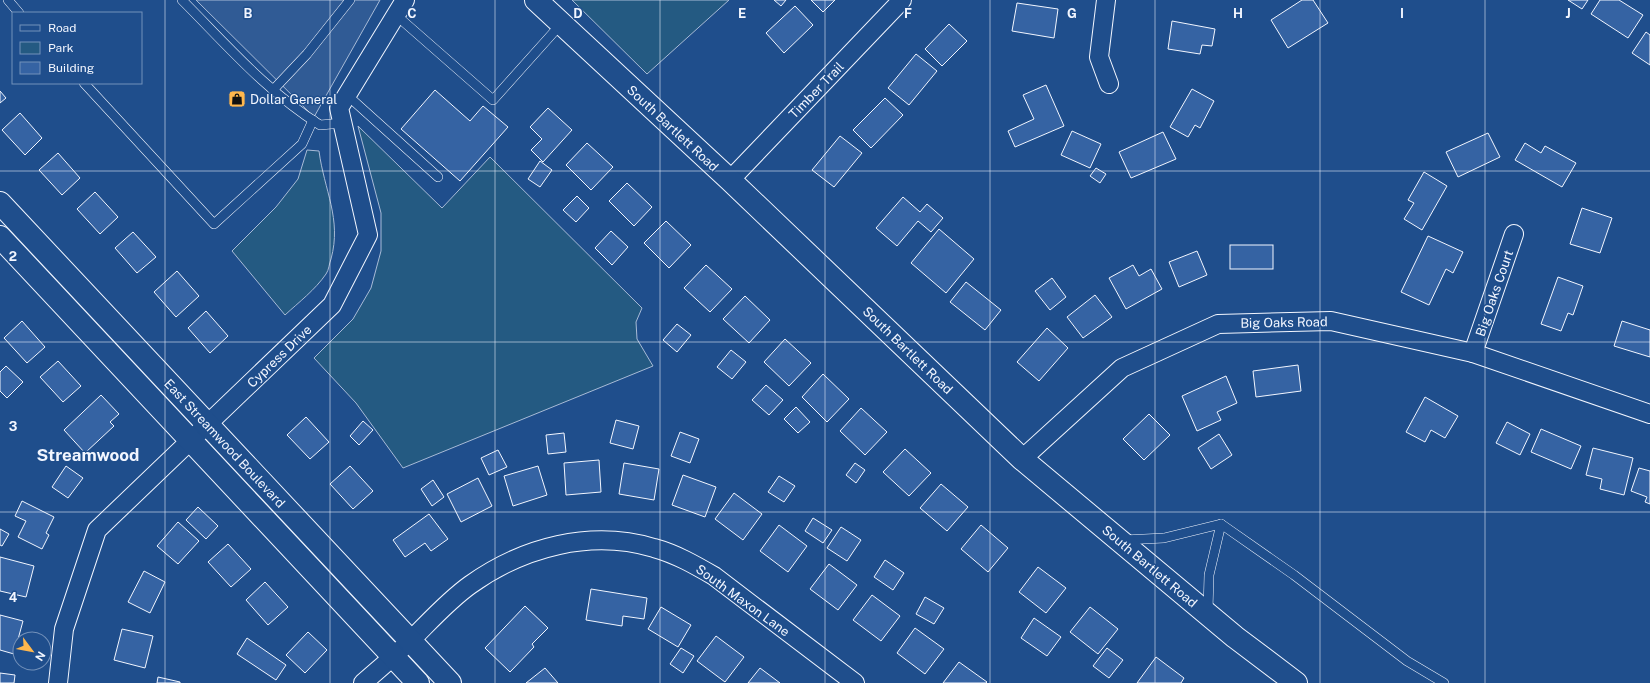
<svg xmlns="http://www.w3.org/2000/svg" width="1650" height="683" viewBox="0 0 1650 683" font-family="'Public Sans',sans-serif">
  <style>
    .green { fill: #245a82; stroke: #a8bbd7 }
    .parking { fill: #305b95; stroke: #a8bbd7 }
    .building { fill: #3563a3; stroke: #f2f6ff }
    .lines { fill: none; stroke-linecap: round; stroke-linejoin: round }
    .lane-casing { stroke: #f2f6ff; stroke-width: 10 }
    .street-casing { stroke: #f2f6ff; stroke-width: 20 }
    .secondary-casing { stroke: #f2f6ff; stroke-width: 24 }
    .lane { stroke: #1f4e8c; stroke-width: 9 }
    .street { stroke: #1f4e8c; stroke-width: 18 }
    .secondary { stroke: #1f4e8c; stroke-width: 22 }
    .grid { fill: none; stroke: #f2f6ff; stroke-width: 1; stroke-opacity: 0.55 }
    .labels { text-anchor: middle; stroke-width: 3; stroke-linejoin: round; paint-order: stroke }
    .street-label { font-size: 13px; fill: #f2f6ff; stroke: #1f4e8c }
    .poi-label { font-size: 13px; fill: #f2f6ff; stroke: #1f4e8c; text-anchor: start }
    .district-label { font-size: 17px; font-weight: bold; fill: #f2f6ff; stroke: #1f4e8c }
    .grid-label { font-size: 13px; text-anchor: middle; font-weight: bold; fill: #f2f6ff; stroke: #1f4e8c; stroke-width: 3; stroke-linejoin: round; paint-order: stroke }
  </style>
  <rect width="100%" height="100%" fill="#1f4e8c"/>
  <g class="green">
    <polygon points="572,0 729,0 647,74"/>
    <polygon points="358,126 442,208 490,157 642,308 636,322 637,339 653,366 403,468 356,403 314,358 353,319 371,288 381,251 381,213"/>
    <path d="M307,150L319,151C324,190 342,219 331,259C329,264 329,270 326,274C315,290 299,302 285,315L232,251L276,207L298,179Z"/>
  </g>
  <polygon class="parking" points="196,0 380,0 314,117"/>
  <g class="building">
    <polygon points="774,0 786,0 781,6"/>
    <polygon points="811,0 835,0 823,12"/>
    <polygon points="1302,0 1313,0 1328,23 1288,48 1271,20"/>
    <polygon points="1568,0 1588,0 1582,9"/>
    <polygon points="1600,0 1619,0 1643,15 1628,38 1591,14"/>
    <polygon points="1017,3 1058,9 1054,38 1012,31"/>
    <polygon points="795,6 813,25 784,53 766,33"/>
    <polygon points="1172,21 1215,29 1212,46 1202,45 1200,54 1168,49"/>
    <polygon points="949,24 967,41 942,66 925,49"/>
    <polygon points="1646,32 1650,35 1650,65 1632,53"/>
    <polygon points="916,54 937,71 909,105 888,88"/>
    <polygon points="1046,85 1064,126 1015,147 1008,131 1034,119 1023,95"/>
    <polygon points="1192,89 1214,101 1200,128 1195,125 1188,137 1170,127"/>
    <polygon points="435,90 470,121 483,106 508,127 460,181 401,129"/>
    <polygon points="0,91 6,98 0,103"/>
    <polygon points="885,98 903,115 871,148 853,130"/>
    <polygon points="548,108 572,130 543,162 531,150 542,139 530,127"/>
    <polygon points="20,113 42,138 25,155 2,130"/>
    <polygon points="1072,131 1101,144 1090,168 1061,155"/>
    <polygon points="1163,132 1176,159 1131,178 1119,152"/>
    <polygon points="1488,133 1500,157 1458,177 1446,152"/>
    <polygon points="840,136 862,153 834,187 812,170"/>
    <polygon points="587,143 613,167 591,190 566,165"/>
    <polygon points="1525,143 1541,153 1545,146 1576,163 1562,187 1515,160"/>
    <polygon points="58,153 80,178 62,195 39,170"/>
    <polygon points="540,161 552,170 540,187 528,179"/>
    <polygon points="1096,168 1106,174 1100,183 1090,176"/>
    <polygon points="1424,172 1447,186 1422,230 1404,219 1414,203 1408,200"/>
    <polygon points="627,183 652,207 634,226 609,201"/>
    <polygon points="95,192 118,217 100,234 77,209"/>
    <polygon points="577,196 589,208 576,222 563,210"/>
    <polygon points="903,197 920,212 927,204 943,218 931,232 918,221 897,246 876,228"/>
    <polygon points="1582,208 1612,218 1600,253 1570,244"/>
    <polygon points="666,221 691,245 669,268 644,243"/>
    <polygon points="939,229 974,259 946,293 911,263"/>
    <polygon points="611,231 628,247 612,265 595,248"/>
    <polygon points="133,232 156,257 137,273 115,248"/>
    <polygon points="1428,236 1463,252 1453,273 1446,269 1429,305 1401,292"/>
    <rect x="1230" y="245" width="43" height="24"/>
    <polygon points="1197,251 1207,275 1179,287 1169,262"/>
    <polygon points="706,265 732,289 710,312 684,288"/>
    <polygon points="1133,265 1139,276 1151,269 1162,289 1126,309 1109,278"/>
    <polygon points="177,271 199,296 176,317 154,292"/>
    <polygon points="1558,277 1583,286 1573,315 1568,313 1561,331 1541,324"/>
    <polygon points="1052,278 1066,297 1050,310 1035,291"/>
    <polygon points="966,282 1001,310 985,330 950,302"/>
    <polygon points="1095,295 1112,317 1083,338 1067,317"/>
    <polygon points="745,296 770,320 749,343 723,319"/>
    <polygon points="206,311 228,336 210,353 188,328"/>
    <polygon points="22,321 45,347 27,363 4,338"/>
    <polygon points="1622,321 1650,330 1650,357 1614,346"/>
    <polygon points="677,324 691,335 677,352 663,340"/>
    <polygon points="1047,328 1068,348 1039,381 1017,362"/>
    <polygon points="785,339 811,363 789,386 764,362"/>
    <polygon points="731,350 746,362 732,379 717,367"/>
    <polygon points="58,361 81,386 63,402 40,377"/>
    <polygon points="1298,365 1301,391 1256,397 1253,371"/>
    <polygon points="6,366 23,382 7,398 0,391 0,372"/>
    <polygon points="823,374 849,399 827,422 802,397"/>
    <polygon points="1226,376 1237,403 1217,412 1221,420 1197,431 1182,396"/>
    <polygon points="766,385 783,400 769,415 752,400"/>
    <polygon points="101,395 119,414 110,422 114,426 85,453 64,430"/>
    <polygon points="1425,397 1458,416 1445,438 1431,430 1425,442 1406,432"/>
    <polygon points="796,407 810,422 798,433 784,419"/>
    <polygon points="861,408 887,432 865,455 840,431"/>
    <polygon points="1149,414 1170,435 1144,460 1123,439"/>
    <polygon points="306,417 329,442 310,459 287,435"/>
    <polygon points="616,420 639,426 633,449 610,443"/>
    <polygon points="363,421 373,430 359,445 350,436"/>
    <polygon points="1507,422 1530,434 1520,455 1496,443"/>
    <polygon points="1541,429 1581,446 1571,469 1531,452"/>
    <polygon points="680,432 699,439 690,463 671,456"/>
    <polygon points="564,433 566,452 548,454 546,435"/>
    <polygon points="1219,434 1232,455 1211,469 1198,448"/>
    <polygon points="1593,448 1633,458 1624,495 1600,489 1602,479 1586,475"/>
    <polygon points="905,449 931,473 909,496 883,472"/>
    <polygon points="498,450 507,467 489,475 481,458"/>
    <polygon points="599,460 601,492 566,495 564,463"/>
    <polygon points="624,463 659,469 654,500 619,494"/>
    <polygon points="855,463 865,470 856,483 846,475"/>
    <polygon points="66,466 83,478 68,498 52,487"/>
    <polygon points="350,466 373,491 353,509 330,484"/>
    <polygon points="538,466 547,495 513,506 504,476"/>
    <polygon points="1639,468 1650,471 1650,504 1645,502 1647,497 1631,491"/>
    <polygon points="683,475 716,487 705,517 672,505"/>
    <polygon points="779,476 795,486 784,502 768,492"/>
    <polygon points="478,478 492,506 461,522 447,494"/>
    <polygon points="433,480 444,497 432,506 421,489"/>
    <polygon points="941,484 968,507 947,531 920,508"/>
    <polygon points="734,493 762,514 743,540 715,519"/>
    <polygon points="22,501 54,517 46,533 49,535 42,549 18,537 26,521 15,516"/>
    <polygon points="198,507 218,526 206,539 186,520"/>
    <polygon points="429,514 448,539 431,551 425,543 405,557 393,540"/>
    <polygon points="813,518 832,530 823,543 805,531"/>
    <polygon points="178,522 199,541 178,564 157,546"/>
    <polygon points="779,525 807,546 788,572 760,551"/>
    <polygon points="981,525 1008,548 988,572 961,549"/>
    <polygon points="841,527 861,540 847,561 827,548"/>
    <polygon points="0,529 9,534 2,546 0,545"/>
    <polygon points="228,544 251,569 231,587 208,562"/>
    <polygon points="0,557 34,566 26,597 0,591"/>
    <polygon points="885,560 904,573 893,590 874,577"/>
    <polygon points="829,564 857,585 838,610 810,589"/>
    <polygon points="1038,567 1066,588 1046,613 1019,592"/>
    <polygon points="144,571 165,582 150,613 128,602"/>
    <polygon points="265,582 288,607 268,625 246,600"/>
    <polygon points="591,589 647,598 644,619 623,616 622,626 586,620"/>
    <polygon points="872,595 900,616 881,641 853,620"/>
    <polygon points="925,597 944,608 934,624 916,614"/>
    <polygon points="525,606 548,628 532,644 534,647 510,672 485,648"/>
    <polygon points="661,607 691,625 678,647 648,629"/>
    <polygon points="1090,607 1118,629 1098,654 1070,632"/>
    <polygon points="0,615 23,621 14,654 0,650"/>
    <polygon points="1034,618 1061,637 1047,656 1021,638"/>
    <polygon points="915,628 944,649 925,674 897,653"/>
    <polygon points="122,629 153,636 145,668 114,660"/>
    <polygon points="308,632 327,650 305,673 286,655"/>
    <polygon points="716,636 744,657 725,682 697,661"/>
    <polygon points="247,638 286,665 276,680 237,654"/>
    <polygon points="681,648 694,656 683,673 670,664"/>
    <polygon points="1107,648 1123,660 1109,678 1093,666"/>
    <polygon points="1156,657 1184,678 1181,683 1137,683"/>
    <polygon points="959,662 987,682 986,683 943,683"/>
    <polygon points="545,668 558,683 526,683"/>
    <polygon points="760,668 780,683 748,683"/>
    <polygon points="0,673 15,675 14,683 0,683"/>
    <polygon points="158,677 180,682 180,683 157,683"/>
  </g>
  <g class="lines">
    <g class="lane-casing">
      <g id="lane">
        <polyline points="8,0 19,13"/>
        <path d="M182,0C226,44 267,92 320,125L343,123"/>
        <polyline points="396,15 493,100 561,24"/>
        <polyline points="84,83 214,224 302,144 313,120"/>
        <polyline points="273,90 307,54 350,0"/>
        <polyline points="347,95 438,177"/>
        <polyline points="1124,540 1164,538 1221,524 1294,575 1407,661 1444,683"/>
        <polyline points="1208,611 1209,575 1221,524"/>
      </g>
    </g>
    <g class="street-casing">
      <g id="street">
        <polyline points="1106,0 1099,57 1109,84"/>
        <polyline points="730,180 902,0"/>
        <polyline points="1473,353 1514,234"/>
        <polyline points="1022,459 1122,368 1218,324 1331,321 1473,353 1650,414"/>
        <polyline points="58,683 64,629 97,530 332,305 368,235 339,108 405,0"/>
        <path d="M363,683C380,668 397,654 413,638C431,620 449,600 470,585C523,547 591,529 654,548C676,554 695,565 714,576L855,683"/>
      </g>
    </g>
    <g class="secondary-casing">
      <g id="secondary">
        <polyline points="536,0 730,180 1022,459 1235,637 1296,683"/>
        <polyline points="0,203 450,683"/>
        <polyline points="0,237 418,683"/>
      </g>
    </g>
    <use href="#lane" class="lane"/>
    <use href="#street" class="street"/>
    <use href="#secondary" class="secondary"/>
  </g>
  <path class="grid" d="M165,0V683M330,0V683M495,0V683M660,0V683M825,0V683M990,0V683M1155,0V683M1320,0V683M1485,0V683M0,171H1650M0,342H1650M0,512H1650"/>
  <defs>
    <g id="shop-square" transform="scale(0.9)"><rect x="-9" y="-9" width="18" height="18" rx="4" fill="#ffb74d" stroke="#1f4e8c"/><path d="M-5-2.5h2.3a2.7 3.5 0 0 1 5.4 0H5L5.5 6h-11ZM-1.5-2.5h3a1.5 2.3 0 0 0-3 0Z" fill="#111"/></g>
  </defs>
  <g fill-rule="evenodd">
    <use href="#shop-square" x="237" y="99"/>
  </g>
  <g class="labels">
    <g class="street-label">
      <text transform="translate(816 90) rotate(-46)" y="5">Timber Trail</text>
      <text transform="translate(673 128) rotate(43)" y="5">South Bartlett Road</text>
      <text transform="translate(1494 293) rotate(-71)" y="5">Big Oaks Court</text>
      <text transform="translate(1284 322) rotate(-1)" y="5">Big Oaks Road</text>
      <text transform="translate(908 350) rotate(44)" y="5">South Bartlett Road</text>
      <text transform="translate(279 356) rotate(-44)" y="5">Cypress Drive</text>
      <text transform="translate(225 443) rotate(47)" y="5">East Streamwood Boulevard</text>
      <text transform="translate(1150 566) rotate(40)" y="5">South Bartlett Road</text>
      <text transform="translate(743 600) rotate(36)" y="5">South Maxon Lane</text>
    </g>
    <g class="poi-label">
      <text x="250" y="104">Dollar General</text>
    </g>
    <g class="district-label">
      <text x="88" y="461">Streamwood</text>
    </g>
  </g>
  <g class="grid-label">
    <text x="248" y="18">B</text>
    <text x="412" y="18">C</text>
    <text x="578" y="18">D</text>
    <text x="742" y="18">E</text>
    <text x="908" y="18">F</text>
    <text x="1072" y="18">G</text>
    <text x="1238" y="18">H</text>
    <text x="1402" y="18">I</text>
    <text x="1568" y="18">J</text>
    <text x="13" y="261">2</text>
    <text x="13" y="431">3</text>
    <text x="13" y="602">4</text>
  </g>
  <rect x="12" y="12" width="130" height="72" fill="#1f4e8c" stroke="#7391ba"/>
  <rect x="20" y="25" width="20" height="6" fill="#1f4e8c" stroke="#7391ba"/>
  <text x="48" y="32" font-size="12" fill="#f2f6ff">Road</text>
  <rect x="20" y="42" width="20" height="12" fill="#245a82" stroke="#7391ba"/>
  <text x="48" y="52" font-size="12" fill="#f2f6ff">Park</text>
  <rect x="20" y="62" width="20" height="12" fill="#3563a3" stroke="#7391ba"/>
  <text x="48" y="72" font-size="12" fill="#f2f6ff">Building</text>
  <g transform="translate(32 651) rotate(122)"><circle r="19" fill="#1f4e8c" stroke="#7391ba"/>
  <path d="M0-3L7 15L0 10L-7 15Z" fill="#ffb74d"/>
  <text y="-6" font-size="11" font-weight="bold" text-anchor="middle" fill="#f2f6ff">N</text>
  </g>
</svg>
